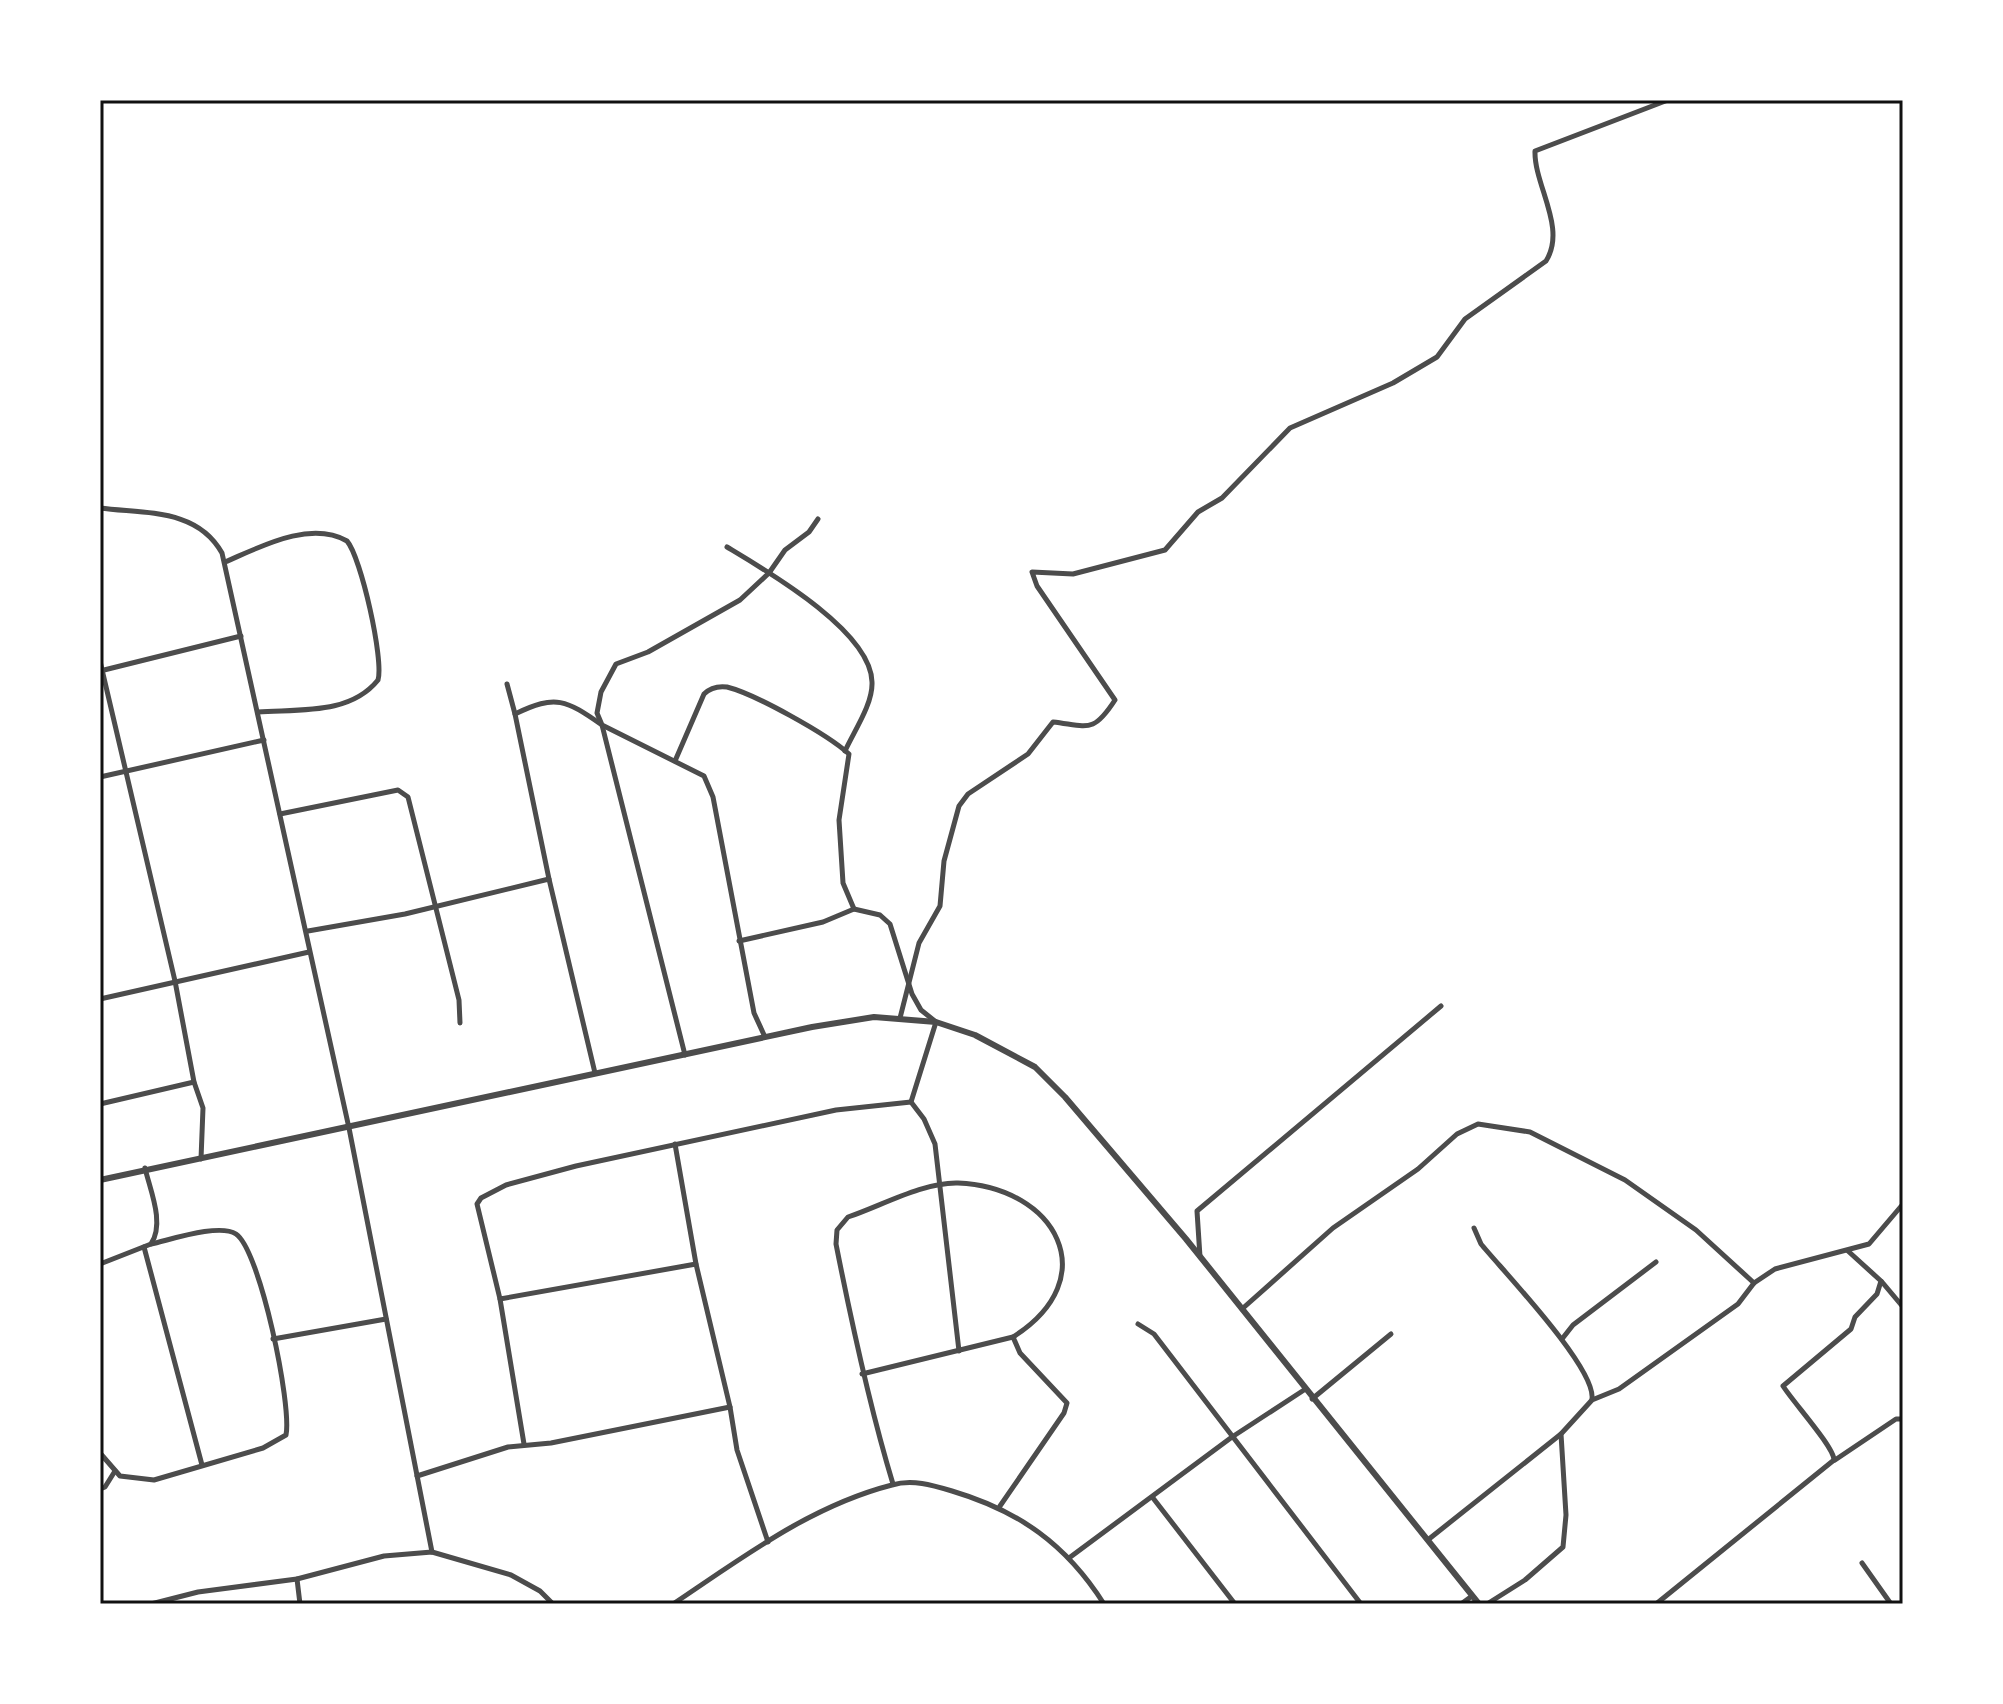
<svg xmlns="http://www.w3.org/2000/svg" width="2003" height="1704" viewBox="0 0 2003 1704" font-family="'Fira Sans Condensed',sans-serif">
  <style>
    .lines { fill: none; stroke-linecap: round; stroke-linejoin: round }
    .minor { stroke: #4c4c4c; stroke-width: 5 }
    .tertiary { stroke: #4c4c4c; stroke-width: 6 }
    .neatline { fill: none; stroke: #111; stroke-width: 3 }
  </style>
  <rect width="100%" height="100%" fill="#fff"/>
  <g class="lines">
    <g class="minor">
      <path d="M100,508C145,514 197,508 222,553L349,1128L432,1552"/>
      <path d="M727,547C767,571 871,631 872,682C873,704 854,731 845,751"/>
      <path d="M225,562C260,547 310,520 347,541C361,557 384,660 378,680C350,715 299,709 258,712"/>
      <polyline points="100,661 175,981 194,1082 203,1108 201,1159"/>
      <polyline points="100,671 241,636"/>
      <polyline points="507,684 515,714"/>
      <path d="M675,761L704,694C710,688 719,686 727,687C755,694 827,734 849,754L839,820L843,883L854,909"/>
      <polyline points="100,777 264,740"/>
      <polyline points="280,814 398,790 408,797 459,1000 460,1023"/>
      <path d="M549,879L515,714C556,694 566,700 602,725L685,1055"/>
      <polyline points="308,931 405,914 549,879 595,1073"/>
      <polyline points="739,941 823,922 854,909 880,915 890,924 912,994 921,1010 936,1022 911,1102"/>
      <polyline points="100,999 309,952"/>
      <path d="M900,1018L919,943L940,906L944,861L959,806L968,794L1028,754L1053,722C1088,726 1093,734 1115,700L1037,586L1032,572L1073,574L1165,550L1198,512L1222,498L1290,428L1393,383L1437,357L1465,319L1546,261C1567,228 1534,185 1535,151L1668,100"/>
      <polyline points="765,1037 754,1013 713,797 704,776 602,725 597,713 601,692 616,664 648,652 740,600 769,573 785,550 809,532 818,519"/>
      <polyline points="100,1104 194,1082"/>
      <polyline points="675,1144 696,1264 730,1407 737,1450 768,1542"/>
      <path d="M1474,1228L1481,1244C1504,1272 1596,1368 1592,1399"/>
      <polyline points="144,1247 202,1465"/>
      <polyline points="1200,1257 1197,1211 1441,1006"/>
      <path d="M100,1264L151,1244C165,1223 150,1190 145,1168"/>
      <polyline points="1882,1282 1903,1307"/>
      <polyline points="500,1299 696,1264"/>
      <polyline points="1242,1309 1333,1228 1418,1169 1457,1134 1478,1124 1530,1132 1625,1180 1696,1230 1754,1283"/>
      <polyline points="1138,1324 1154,1334 1361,1604"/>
      <polyline points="273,1339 386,1319"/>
      <polyline points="1562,1339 1573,1325 1656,1262"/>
      <path d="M862,1374L1013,1337C1106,1278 1056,1187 958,1183C923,1182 881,1206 848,1217L837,1230L836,1244C852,1325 869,1405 893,1484"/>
      <polyline points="1312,1399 1391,1334"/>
      <polyline points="524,1444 500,1299 477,1204 481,1198 506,1185 576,1166 836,1110 911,1102 924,1119 935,1144 959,1351"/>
      <path d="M100,1453L120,1476L154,1480L263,1448L286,1435C292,1405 260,1250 236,1234C219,1223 170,1240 151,1244"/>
      <polyline points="1835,1460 1896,1419 1903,1419"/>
      <polyline points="417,1476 508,1447 551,1443 730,1407"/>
      <polyline points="100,1489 105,1487 115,1471"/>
      <polyline points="1153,1498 1235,1604"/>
      <polyline points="1000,1506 1064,1413 1067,1403 1020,1353 1013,1337"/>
      <polyline points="1429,1539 1561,1434"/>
      <polyline points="1069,1558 1232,1437 1304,1390"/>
      <polyline points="1862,1563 1891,1604"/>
      <polyline points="297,1579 300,1604"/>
      <polyline points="151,1604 198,1592 297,1579 384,1556 432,1552 511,1575 540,1591 553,1604"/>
      <path d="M673,1604C742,1558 810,1506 892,1485C912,1479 932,1485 952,1491C1019,1511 1066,1544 1104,1604"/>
      <polyline points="1461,1604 1472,1596"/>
      <polyline points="1487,1604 1525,1580 1563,1547 1566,1515 1561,1434 1592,1400 1619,1389 1738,1304 1754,1283 1775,1269 1869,1244 1903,1204"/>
      <path d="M1656,1604L1834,1460C1834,1447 1793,1402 1783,1386L1851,1329L1855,1317L1877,1294L1881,1281L1848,1251"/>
    </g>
    <polyline class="tertiary" points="100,1180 812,1027 874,1017 936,1022 975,1035 1035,1067 1065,1097 1186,1239 1479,1604"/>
  </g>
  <rect width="2003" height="1704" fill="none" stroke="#ffffff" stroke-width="204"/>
  <rect x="102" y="102" width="1799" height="1500" class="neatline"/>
</svg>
